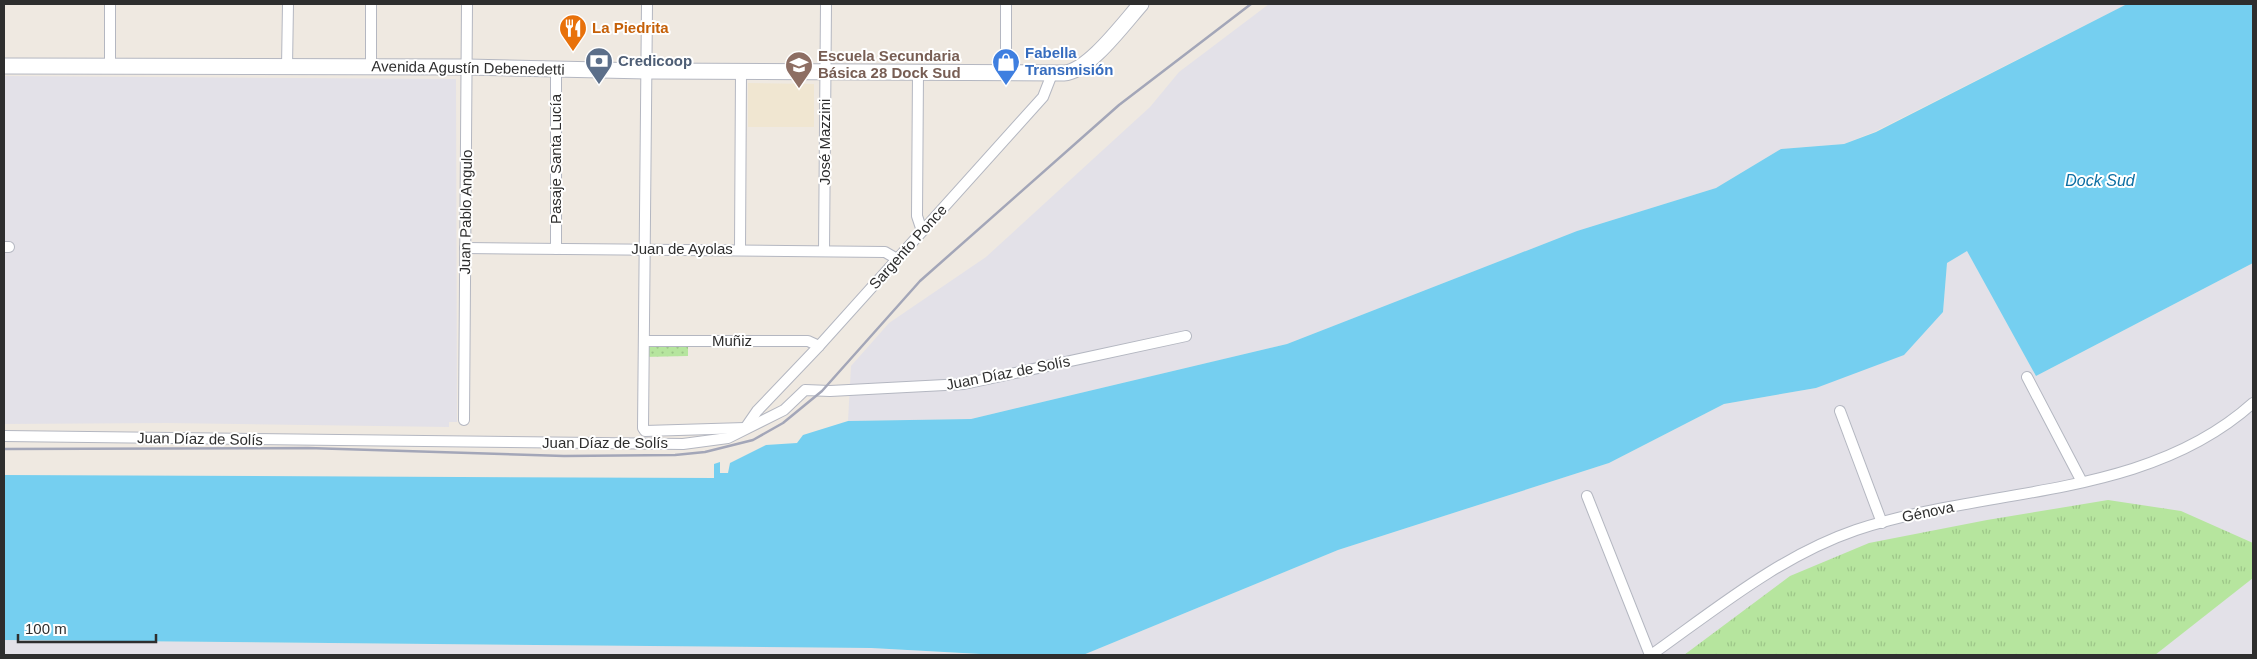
<svg xmlns="http://www.w3.org/2000/svg" width="2257" height="659" viewBox="0 0 2257 659" font-family="Helvetica,sans-serif">
  <style>
    .industrial { fill: #e3e1e8 }
    .education { fill: #f0e6d1 }
    .grass { fill: url(#grass-tufts) }
    .park { fill: url(#park-dots) }
    .water { fill: #75cff0 }
    .lines { fill: none; stroke-linecap: round; stroke-linejoin: round }
    .street-casing { stroke: #b4b7c1; stroke-width: 12 }
    .secondary-casing { stroke: #b4b7c1; stroke-width: 17 }
    .street { stroke: #fff; stroke-width: 10 }
    .secondary { stroke: #fff; stroke-width: 15 }
    .rail { stroke: #a3a6b8; stroke-width: 2.5 }
    .labels { text-anchor: middle; stroke-width: 4; stroke-linejoin: round; paint-order: stroke }
    .food-label { font-size: 15px; font-weight: bold; fill: #c56008; stroke: #fff; text-anchor: start }
    .shop-label { font-size: 15px; font-weight: bold; fill: #366cbe; stroke: #fff; text-anchor: start }
    .education-label { font-size: 15px; font-weight: bold; fill: #785e54; stroke: #fff; text-anchor: start }
    .service-label { font-size: 15px; font-weight: bold; fill: #4e5e75; stroke: #fff; text-anchor: start }
    .street-label { font-size: 15px; fill: #2e2e2e; stroke: #fff }
    .water-label { font-size: 16px; font-style: italic; fill: #0d6fa3; stroke: #fff }
  </style>
  <defs>
    <pattern id="grass-tufts" width="24" height="20" patternUnits="userSpaceOnUse" patternTransform="scale(1.25)"><rect width="24" height="20" fill="#b6e59e"/><path d="M3 7l-1-3M5 7V3M7 7l1-3M15 17l-1-3M17 17v-4M19 17l1-3" fill="none" stroke="#9dc588"/></pattern>
    <pattern id="park-dots" width="8" height="8" patternUnits="userSpaceOnUse" patternTransform="scale(1.25)"><rect width="8" height="8" fill="#b6e59e"/><path d="M2 2h.1M6 6h.1" fill="none" stroke="#9dc588" stroke-width="1.8" stroke-linecap="round"/></pattern>
  </defs>
  <rect width="100%" height="100%" fill="#efe9e1"/>
  <g class="industrial">
    <polygon points="1269,4 2127,4 1876,131 1844,144 1781,149 1716,188 1577,231 1287,344 971,419 848,421 851,366 889,323 986,257 1150,107 1179,72"/>
    <polygon points="4,76 456,79 457,422 449,422 449,427 167,423 4,424"/>
    <polygon points="1967,250 2036,376 2253,263 2253,655 1083,655 1338,550 1609,463 1724,404 1816,388 1943,312 1947,263"/>
    <polygon points="4,640 871,648 999,655 4,655"/>
  </g>
  <polygon class="education" points="748,83 814,84 814,127 748,127"/>
  <polygon class="grass" points="2108,500 2181,511 2253,543 2253,578 2155,655 1684,655 1790,576 1869,543 1987,520"/>
  <polygon class="park" points="644,341 688,341 688,356 643,357"/>
  <polygon class="water" points="2127,4 2253,4 2253,263 2036,376 1967,251 1947,263 1943,312 1904,355 1816,388 1724,404 1609,463 1338,550 1083,655 999,655 871,648 4,640 4,475 714,478 714,464 720,462 720,473 728,473 730,463 766,445 797,443 803,435 848,421 971,419 1287,344 1577,231 1716,188 1781,149 1844,144 1876,132"/>
  <g class="lines">
    <g class="street-casing">
      <g id="street">
        <polyline points="647,4 643,428 645,431 745,428"/>
        <polyline points="110,66 110,4"/>
        <polyline points="287,67 288,4"/>
        <polyline points="371,67 371,4"/>
        <polyline points="556,69 556,249"/>
        <polyline points="918,72 917,216 922,231"/>
        <polyline points="1006,74 1006,4"/>
        <polyline points="4,247 9,247"/>
        <polyline points="465,248 885,252 897,259"/>
        <polyline points="740,249 741,72"/>
        <polyline points="824,251 826,4"/>
        <polyline points="644,341 808,341 819,346"/>
        <polyline points="2027,377 2082,482"/>
        <polyline points="1840,411 1882,523"/>
        <polyline points="464,420 467,4"/>
        <polyline points="746,427 757,411 819,346 1043,97 1052,74"/>
        <polyline points="4,436 683,444 728,438 784,410 805,390 830,391 964,384 1186,336"/>
        <polyline points="1587,496 1650,655"/>
        <path d="M1651,655C1716,609 1780,556 1856,530C1988,486 2145,500 2253,403"/>
      </g>
    </g>
    <g class="secondary-casing">
      <path id="secondary" d="M4,66L467,67L647,71L1064,73C1088,72 1124,23 1141,4"/>
    </g>
    <use href="#street" class="street"/>
    <use href="#secondary" class="secondary"/>
    <polyline class="rail" points="4,449 308,448 564,456 675,455 705,452 753,440 783,423 822,391 920,281 1119,105 1251,4"/>
  </g>
  <defs>
    <g id="restaurant-pin" transform="scale(1.4375)"><path d="M0 17L-7.5 6A9.5 9.5 0 1 1 7.5 6Z" fill="#e8710a" stroke="#fff"/><path d="M-5-6h1v4h1v-4h1v4h1v-4h1v5L-1.5 .5V6h-2V.5L-5-1ZM5-6V6H3V1.5H1.5Q1.5-4 5-6Z" fill="#fff"/></g>
    <g id="bank-pin" transform="scale(1.4375)"><path d="M0 17L-7.5 6A9.5 9.5 0 1 1 7.5 6Z" fill="#5c6f8a" stroke="#fff"/><path d="M-6-4H6V4H-6ZM0-2.3a2.3 2.3 0 1 0 0 4.6a2.3 2.3 0 1 0 0-4.6Z" fill="#fff"/></g>
    <g id="shop-pin" transform="scale(1.4375)"><path d="M0 17L-7.5 6A9.5 9.5 0 1 1 7.5 6Z" fill="#3f7fe0" stroke="#fff"/><path d="M-5-2.5h2.3a2.7 3.5 0 0 1 5.4 0H5L5.5 6h-11ZM-1.5-2.5h3a1.5 2.3 0 0 0-3 0Z" fill="#fff"/></g>
    <g id="school-pin" transform="scale(1.4375)"><path d="M0 17L-7.5 6A9.5 9.5 0 1 1 7.5 6Z" fill="#8d6e63" stroke="#fff"/><path d="M0-5L7-2L0 1L-7-2ZM-4 1L0 2.5L4 1V4Q0 6-4 4Z" fill="#fff"/></g>
  </defs>
  <g fill-rule="evenodd">
    <use href="#restaurant-pin" x="573" y="28"/>
    <use href="#bank-pin" x="599" y="61"/>
    <use href="#shop-pin" x="1006" y="62"/>
    <use href="#school-pin" x="799" y="65"/>
  </g>
  <g class="labels">
    <g class="food-label">
      <text x="592" y="33">La Piedrita</text>
    </g>
    <g class="shop-label">
      <text x="1025" y="58">Fabella<tspan x="1025" dy="17">Transmisión</tspan></text>
    </g>
    <g class="education-label">
      <text x="818" y="61">Escuela Secundaria<tspan x="818" dy="17">Básica 28 Dock Sud</tspan></text>
    </g>
    <g class="service-label">
      <text x="618" y="66">Credicoop</text>
    </g>
    <g class="street-label">
      <text transform="translate(468 68) rotate(1)" y="5">Avenida Agustín Debenedetti</text>
      <text transform="translate(825 142) rotate(-90)" y="5">José Mazzini</text>
      <text transform="translate(556 159) rotate(-90)" y="5">Pasaje Santa Lucía</text>
      <text transform="translate(466 212) rotate(-89)" y="5">Juan Pablo Angulo</text>
      <text transform="translate(908 247) rotate(-48)" y="5">Sargento Ponce</text>
      <text x="682" y="254">Juan de Ayolas</text>
      <text x="732" y="346">Muñiz</text>
      <text transform="translate(1008 373) rotate(-11)" y="5">Juan Díaz de Solís</text>
      <text transform="translate(200 439) rotate(1)" y="5">Juan Díaz de Solís</text>
      <text x="605" y="448">Juan Díaz de Solís</text>
      <text transform="translate(1928 512) rotate(-12)" y="5">Génova</text>
    </g>
    <g class="water-label">
      <text x="2100" y="186">Dock Sud</text>
    </g>
  </g>
  <rect width="2257" height="659" fill="none" stroke="#2e2e2e" stroke-width="10"/>
  <path d="M18 634v8h138v-8" fill="none" stroke="#2e2e2e" stroke-width="2.5"/>
  <text x="25" y="634" font-size="15" fill="#2e2e2e" stroke="#ffffff" stroke-width="4" paint-order="stroke">100 m</text>
</svg>
